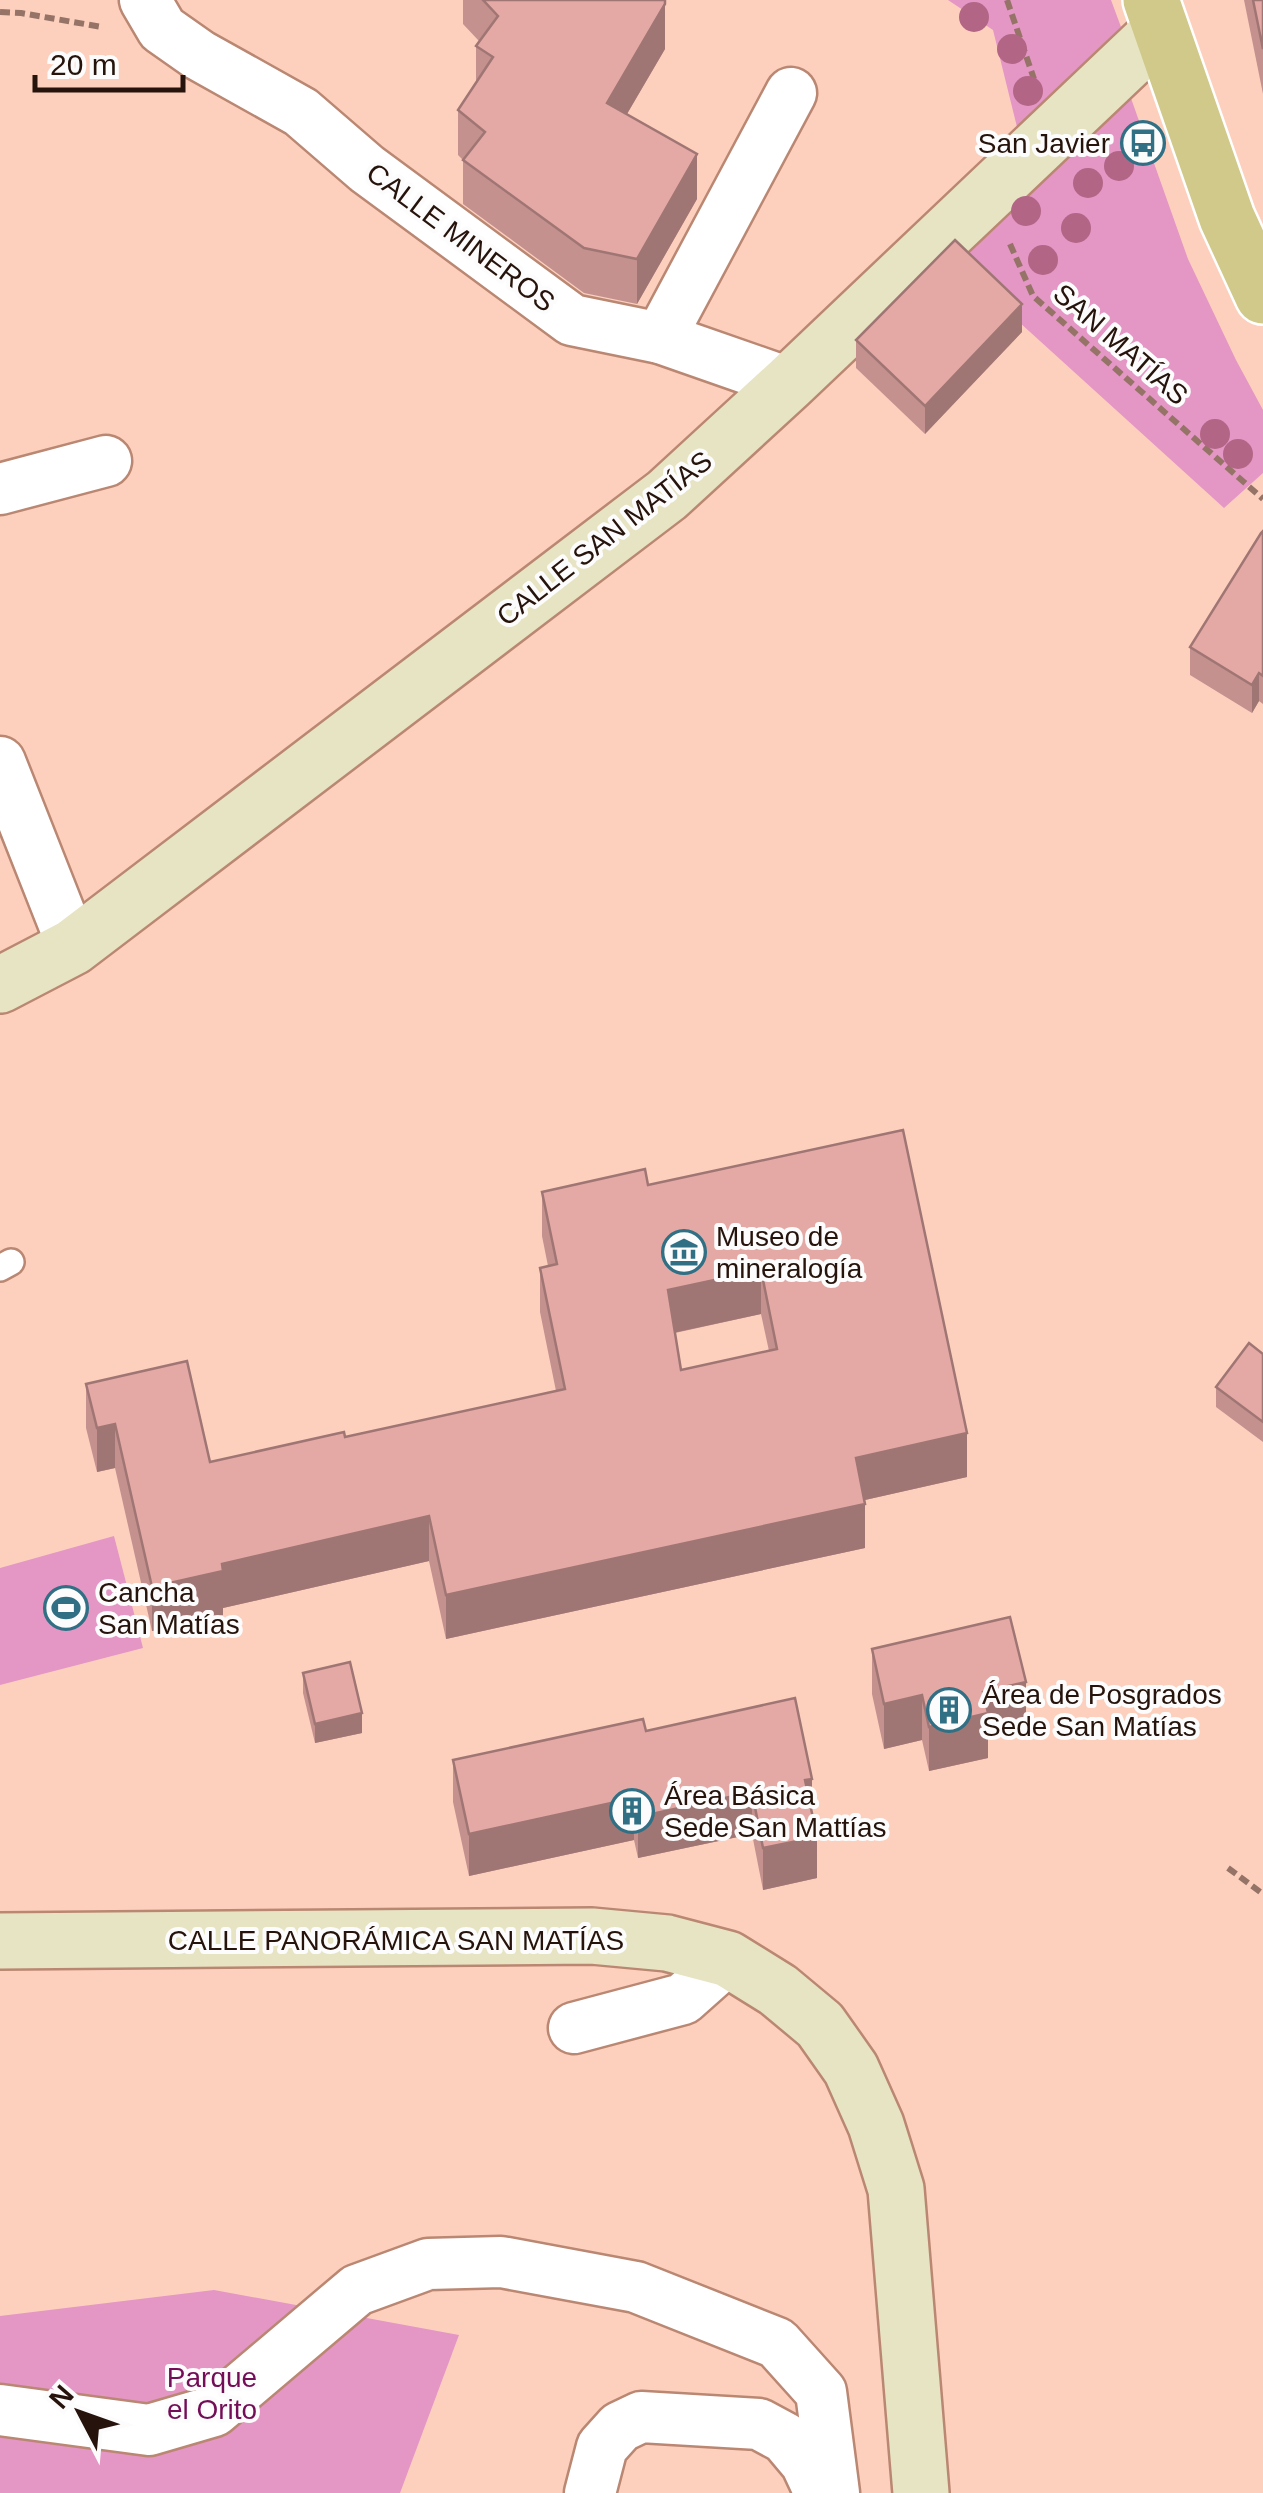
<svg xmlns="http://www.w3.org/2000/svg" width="1263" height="2493" viewBox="0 0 1263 2493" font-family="Arial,sans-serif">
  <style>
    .green { fill: #e496c5 }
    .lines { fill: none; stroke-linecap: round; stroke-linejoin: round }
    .lane-casing { stroke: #ba8772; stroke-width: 30 }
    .street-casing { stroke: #ba8772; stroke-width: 55 }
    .secondary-casing { stroke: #ba8772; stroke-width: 60 }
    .primary-casing { stroke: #fff; stroke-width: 60 }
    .path { stroke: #957467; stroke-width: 6; stroke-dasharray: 10 5; stroke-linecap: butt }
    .lane { stroke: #fff; stroke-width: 25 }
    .street { stroke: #fff; stroke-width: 50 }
    .secondary { stroke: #e7e4c4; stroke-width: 55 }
    .primary { stroke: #d0c98a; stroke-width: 55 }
    .tree { fill: #b26585 }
    .wall { fill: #c4918e; fill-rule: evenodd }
    .shaded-wall { fill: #a07674 }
    .building { fill: #e4a9a5; stroke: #a07674; stroke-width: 2.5; fill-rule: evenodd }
    .labels { text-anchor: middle; stroke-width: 8; stroke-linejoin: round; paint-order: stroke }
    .poi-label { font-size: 28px; fill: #26130b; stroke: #fcfcfc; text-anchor: start }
    .street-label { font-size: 28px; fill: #26130b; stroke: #fcfcfc }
    .park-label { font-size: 28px; fill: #740d57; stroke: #fcfcfc }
  </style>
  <rect width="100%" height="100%" fill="#fdd0be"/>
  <g class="green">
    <polygon points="948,0 1111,0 1121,27 1017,127 993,30"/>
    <polygon points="1127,87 1188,259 1236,360 1263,410 1263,473 1224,508 998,303 960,246"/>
    <polygon points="114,1536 143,1648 0,1685 0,1568"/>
    <polygon points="214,2290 459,2335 400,2493 0,2493 0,2316"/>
  </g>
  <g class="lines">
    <g class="lane-casing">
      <polyline id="lane" points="0,1268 11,1262"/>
    </g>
    <g class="street-casing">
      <g id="street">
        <polyline points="145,0 162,29 199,55 301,112 367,169 572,320 660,338 789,383"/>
        <polyline points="660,338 791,93"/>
        <polyline points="0,489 106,461"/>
        <polyline points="0,762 73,947"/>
        <polyline points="574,2028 683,1999 728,1959"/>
        <polyline points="0,2410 149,2430 214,2411 357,2290 428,2264 501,2262 636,2287 777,2343 821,2392 834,2493"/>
        <polyline points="590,2493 602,2447 620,2427 641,2417 759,2424 785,2438 806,2463 820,2493"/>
      </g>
    </g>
    <g class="secondary-casing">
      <g id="secondary">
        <polyline points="0,985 73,947 667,495 789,383 1160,31"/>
        <polyline points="0,1941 592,1936 667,1943 728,1959 778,1990 820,2025 851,2069 876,2125 896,2189 921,2493"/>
      </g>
    </g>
    <g class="primary-casing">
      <polyline id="primary" points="1151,0 1227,218 1263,296"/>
    </g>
    <g class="path">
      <polyline points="1007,0 1034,79"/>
      <polyline points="0,12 21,13 102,27"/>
      <polyline points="1010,244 1033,296 1263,499"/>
      <polyline points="1228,1868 1263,1894"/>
    </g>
    <use href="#lane" class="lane"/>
    <use href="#street" class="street"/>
    <use href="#secondary" class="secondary"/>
    <use href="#primary" class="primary"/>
  </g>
  <g class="tree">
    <circle cx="974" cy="17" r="15"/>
    <circle cx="1012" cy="49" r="15"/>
    <circle cx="1028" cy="91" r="15"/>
    <circle cx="1119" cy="166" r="15"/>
    <circle cx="1088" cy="183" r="15"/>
    <circle cx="1026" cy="211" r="15"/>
    <circle cx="1076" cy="228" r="15"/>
    <circle cx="1043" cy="260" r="15"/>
    <circle cx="1215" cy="434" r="15"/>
    <circle cx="1238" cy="454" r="15"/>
  </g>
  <g class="wall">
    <polygon points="463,0 665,0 665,49 627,114 697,199 637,304 584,293 463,204 463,160 458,155 458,110 476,83 476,46 479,41 463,24"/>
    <polygon points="1244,0 1263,0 1263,94"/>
    <polygon points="1022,332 925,434 856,368 856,340"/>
    <polygon points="1263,531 1263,704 1259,701 1252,713 1190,675 1190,647"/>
    <path d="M903,1130L967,1477L865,1500V1548L446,1639L429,1561L223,1608V1615L152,1631L115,1468L97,1472L86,1428V1384L210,1462L345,1437L556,1391L540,1312V1268L548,1266L542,1236V1192L648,1185ZM761,1314L769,1351L681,1370L675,1333Z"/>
    <polygon points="1263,1354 1263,1442 1216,1407 1216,1387"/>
    <polygon points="872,1649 1026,1727 988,1736 988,1758 929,1771 922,1740 884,1749 872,1694"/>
    <polygon points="303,1673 362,1733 315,1743 303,1693"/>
    <polygon points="646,1731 812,1811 817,1878 763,1890 752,1834 638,1858 634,1840 469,1876 453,1802 453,1760"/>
  </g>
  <g class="shaded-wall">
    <polygon points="665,4 665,49 607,148 607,103"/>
    <polygon points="697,154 697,199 637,304 637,259"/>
    <polygon points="1022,304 1022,332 925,434 925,406"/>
    <polygon points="1259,673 1259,701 1252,713 1252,685"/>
    <polygon points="761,1270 761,1314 668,1334 668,1290"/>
    <polygon points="115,1424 115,1468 97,1472 97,1428"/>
    <polygon points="967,1433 967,1477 856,1502 856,1458"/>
    <polygon points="865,1504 865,1548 446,1639 446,1595"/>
    <polygon points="429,1516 429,1561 223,1608 223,1615 152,1631 152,1587 222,1564"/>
    <polygon points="1026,1682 1026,1727 988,1736 988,1758 929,1771 929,1727 983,1692"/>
    <polygon points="922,1695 922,1740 884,1749 884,1704"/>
    <polygon points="362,1713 362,1733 315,1743 315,1724"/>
    <polygon points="812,1779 812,1821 805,1780"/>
    <polygon points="752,1792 752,1834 638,1858 638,1817"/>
    <polygon points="634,1798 634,1840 469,1876 469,1834"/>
    <polygon points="817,1837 817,1878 763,1890 763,1848"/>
  </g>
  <g class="building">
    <polygon points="483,0 665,0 665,4 607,103 697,154 637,259 584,248 463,160 485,132 458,110 493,57 476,46 498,16"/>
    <polygon points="1253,0 1263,0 1263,49"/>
    <polygon points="955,240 1022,304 925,406 856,340"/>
    <polygon points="1263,531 1263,676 1259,673 1252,685 1190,647 1261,533"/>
    <path d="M903,1130L967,1433L856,1458L865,1504L446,1595L429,1516L222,1564L223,1571L152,1587L115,1424L97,1428L86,1384L187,1361L210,1462L344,1432L345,1437L565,1389L540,1268L557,1264L542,1192L645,1169L648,1185ZM761,1270L777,1349L681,1370L668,1290Z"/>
    <polygon points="1249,1343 1263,1354 1263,1422 1216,1387"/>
    <polygon points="1010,1617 1026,1682 983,1692 988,1713 929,1727 922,1695 884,1704 872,1649"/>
    <polygon points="350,1662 362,1713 315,1724 303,1673"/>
    <polygon points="795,1698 812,1779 805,1780 817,1837 763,1848 752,1792 638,1817 634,1798 469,1834 453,1760 643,1719 646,1731"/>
  </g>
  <defs>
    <g id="bus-ring" transform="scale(2.25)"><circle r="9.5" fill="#fcfcfc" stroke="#306f84" stroke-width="1.5"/><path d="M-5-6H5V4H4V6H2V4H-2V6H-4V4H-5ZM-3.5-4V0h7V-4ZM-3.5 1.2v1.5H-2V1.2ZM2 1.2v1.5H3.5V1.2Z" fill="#306f84"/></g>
    <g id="museum-ring" transform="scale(2.25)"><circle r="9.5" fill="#fcfcfc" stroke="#306f84" stroke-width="1.5"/><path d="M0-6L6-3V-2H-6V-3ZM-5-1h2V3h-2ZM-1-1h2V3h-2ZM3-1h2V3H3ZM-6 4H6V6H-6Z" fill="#306f84"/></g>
    <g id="stadium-ring" transform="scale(2.25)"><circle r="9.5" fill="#fcfcfc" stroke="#306f84" stroke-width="1.5"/><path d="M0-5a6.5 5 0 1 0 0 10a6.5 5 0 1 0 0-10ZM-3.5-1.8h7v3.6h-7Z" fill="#306f84"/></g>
    <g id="building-ring" transform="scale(2.25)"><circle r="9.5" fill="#fcfcfc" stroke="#306f84" stroke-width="1.5"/><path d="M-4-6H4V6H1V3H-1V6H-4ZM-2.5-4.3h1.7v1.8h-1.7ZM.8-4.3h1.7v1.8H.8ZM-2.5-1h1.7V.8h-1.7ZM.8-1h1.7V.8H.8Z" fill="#306f84"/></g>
  </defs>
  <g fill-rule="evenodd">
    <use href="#bus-ring" x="1143" y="143"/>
    <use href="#museum-ring" x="684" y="1252"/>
    <use href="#stadium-ring" x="66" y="1608"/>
    <use href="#building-ring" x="949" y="1710"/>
    <use href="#building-ring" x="632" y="1811"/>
  </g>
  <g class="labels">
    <g class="poi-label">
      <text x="1110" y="153" text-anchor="end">San Javier</text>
      <text x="716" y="1246">Museo de<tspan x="716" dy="32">mineralogía</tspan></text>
      <text x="98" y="1602">Cancha<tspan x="98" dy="32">San Matías</tspan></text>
      <text x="982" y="1704">Área de Posgrados<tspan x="982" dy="32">Sede San Matías</tspan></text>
      <text x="664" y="1805">Área Básica<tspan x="664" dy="32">Sede San Mattías</tspan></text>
    </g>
    <g class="street-label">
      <text transform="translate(461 237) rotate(37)" y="10">CALLE MINEROS</text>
      <text transform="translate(1121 344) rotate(41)" y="10">SAN MATÍAS</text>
      <text transform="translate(604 538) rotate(-38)" y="10">CALLE SAN MATÍAS</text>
      <text x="396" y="1950">CALLE PANORÁMICA SAN MATÍAS</text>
    </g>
    <g class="park-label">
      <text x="212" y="2387">Parque<tspan x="212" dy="32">el Orito</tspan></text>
    </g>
  </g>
  <g transform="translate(80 2413) rotate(311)" stroke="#fcfcfc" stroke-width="8" paint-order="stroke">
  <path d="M0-8L18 38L0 25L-18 38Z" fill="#26130b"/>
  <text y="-15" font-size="28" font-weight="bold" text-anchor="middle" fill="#26130b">N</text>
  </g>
  <path d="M35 75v15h148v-15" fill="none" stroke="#26130b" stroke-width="5"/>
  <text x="50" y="75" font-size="30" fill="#26130b" stroke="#fcfcfc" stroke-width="8" paint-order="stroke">20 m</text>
</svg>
